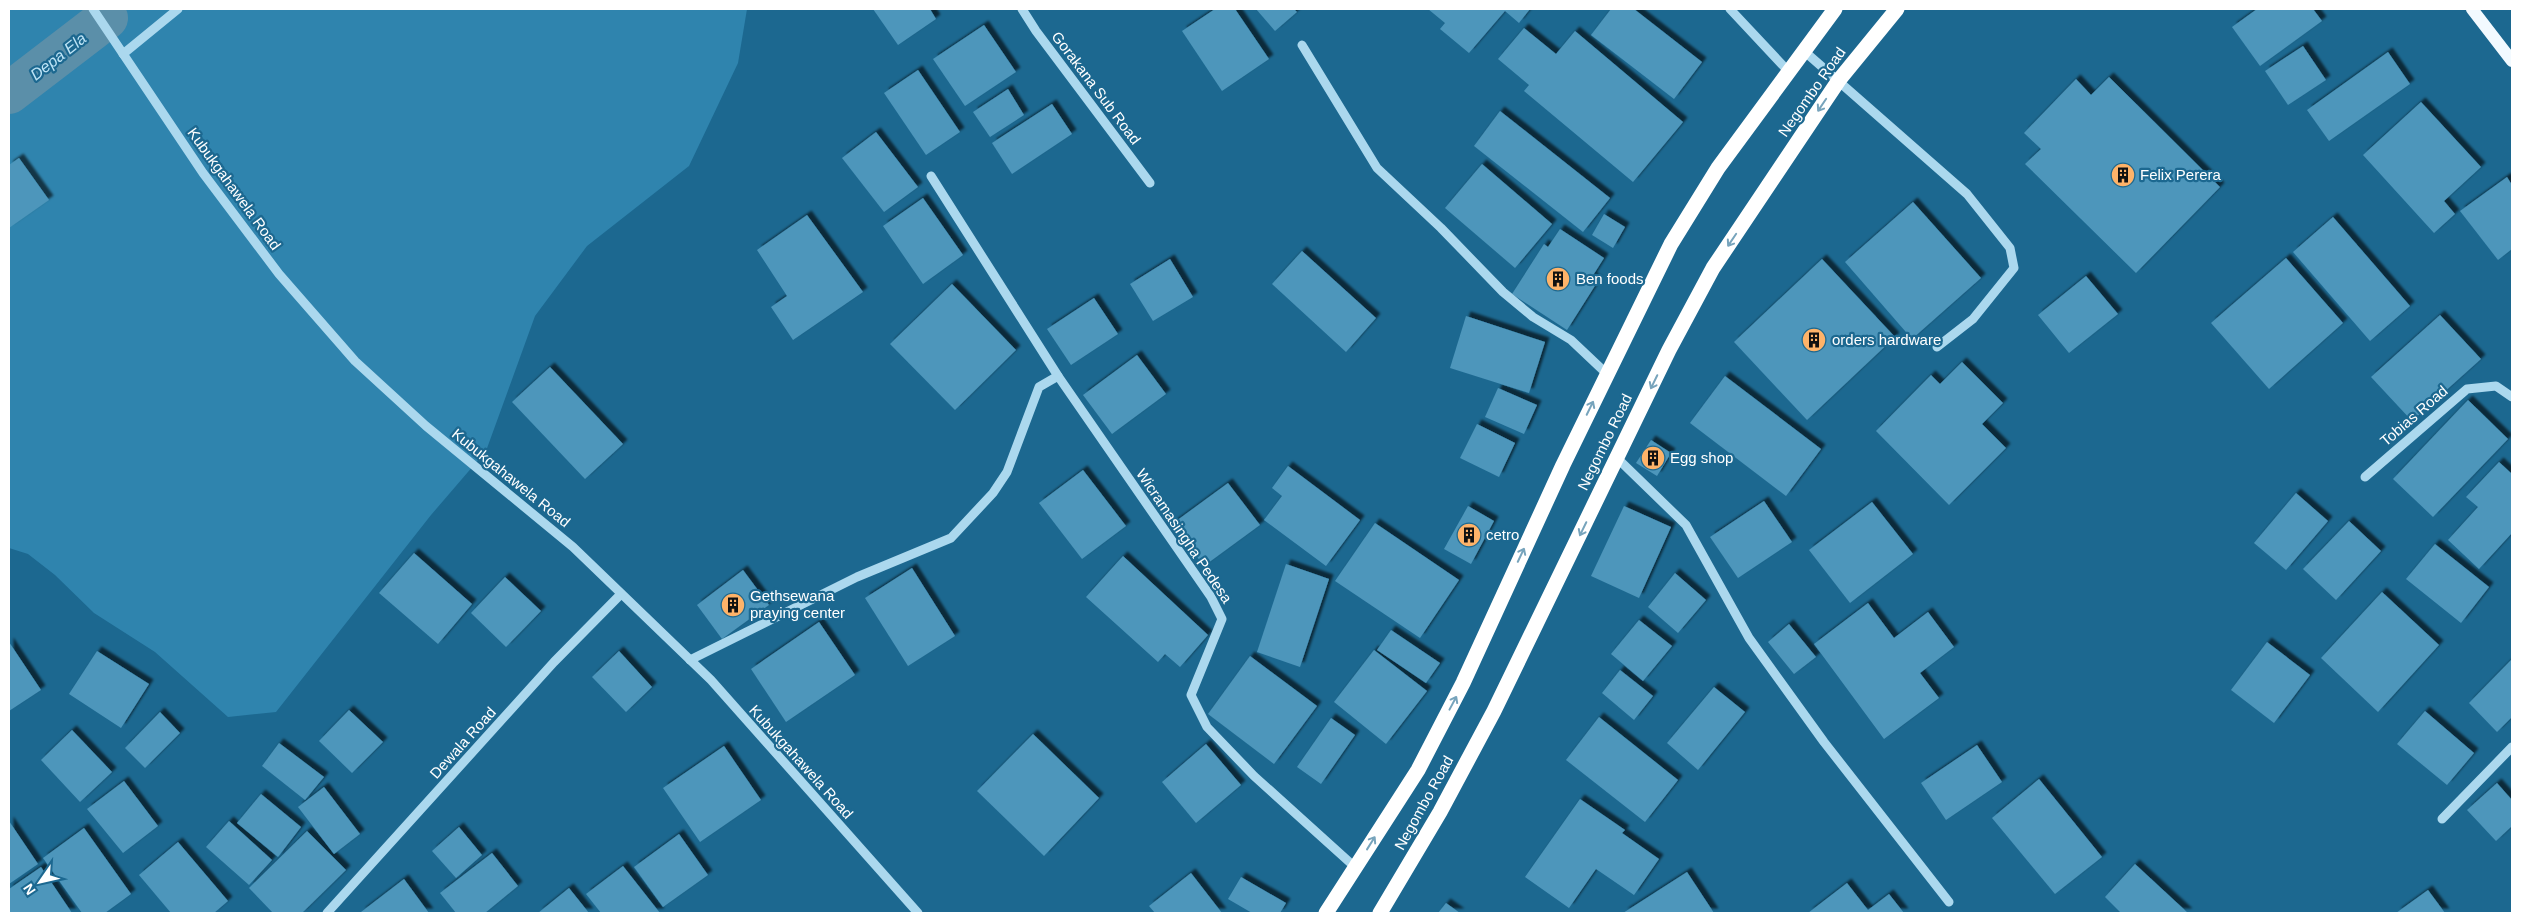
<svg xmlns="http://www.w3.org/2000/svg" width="2521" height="922" viewBox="0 0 2521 922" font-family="Helvetica,sans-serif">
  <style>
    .green { fill: #2f84ae }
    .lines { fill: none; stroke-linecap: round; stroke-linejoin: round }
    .stream { stroke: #9ed6f0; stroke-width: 12 }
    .canal { stroke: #5b8fa9; stroke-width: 42 }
    .building { fill: #4d96bb; filter: url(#shadow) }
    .minor { stroke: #abd8ee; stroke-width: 9 }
    .major { stroke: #f2faff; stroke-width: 12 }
    .highway { stroke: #fff; stroke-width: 15 }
    .oneway { stroke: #77a4bc }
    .labels { text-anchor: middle; stroke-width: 4.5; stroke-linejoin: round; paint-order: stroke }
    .street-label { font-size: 15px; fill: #fff; stroke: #1c6890 }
    .poi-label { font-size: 15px; fill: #fff; stroke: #1c6890; text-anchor: start }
    .water-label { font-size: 16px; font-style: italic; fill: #bee4f6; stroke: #1c6890 }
  </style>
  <defs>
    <filter id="shadow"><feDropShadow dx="4.5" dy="-4.5" stdDeviation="1" flood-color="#0009"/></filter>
  </defs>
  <rect width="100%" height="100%" fill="#1c6890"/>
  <polygon class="green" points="9,9 747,9 738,63 689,166 587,246 535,316 486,451 431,515 276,712 228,717 155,652 94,613 55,575 28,554 9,548"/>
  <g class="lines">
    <polyline class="stream" points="107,18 110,9"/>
    <polyline class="canal" points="9,93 107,18"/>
  </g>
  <g class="building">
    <polygon points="873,9 930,9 936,19 898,45"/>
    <polygon points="1215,9 1235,9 1269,59 1222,91 1182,31"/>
    <polygon points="1256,9 1294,9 1297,12 1275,31"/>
    <polygon points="1428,9 1530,9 1519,23 1505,11 1469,53 1440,29 1445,23"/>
    <polygon points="1611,9 1634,9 1702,62 1674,99 1591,35"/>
    <polygon points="2257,9 2313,9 2322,21 2260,66 2232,27"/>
    <polygon points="984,25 1016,72 965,106 933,59"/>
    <polygon points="1524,28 1556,54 1575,31 1683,122 1633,182 1524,91 1529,85 1498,59"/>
    <polygon points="2303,46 2326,80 2288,105 2265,71"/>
    <polygon points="2388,52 2410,84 2329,141 2307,110"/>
    <polygon points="918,70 960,132 926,155 884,93"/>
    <polygon points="2109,77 2220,187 2136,273 2025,164 2041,149 2024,133 2076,79 2091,95"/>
    <polygon points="1008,89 1024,115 990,137 973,112"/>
    <polygon points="2421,102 2481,167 2444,201 2455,214 2434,233 2363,155"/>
    <polygon points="1052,104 1072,134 1012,174 992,143"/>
    <polygon points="1500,111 1610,198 1583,232 1474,146"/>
    <polygon points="876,132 918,187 884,212 842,158"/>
    <polygon points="19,158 49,200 9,228 9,165"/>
    <polygon points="1482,164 1552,224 1515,268 1445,208"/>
    <polygon points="2507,177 2512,185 2512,249 2498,260 2460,211"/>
    <polygon points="923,198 963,255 923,284 883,226"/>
    <polygon points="1913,202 1981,278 1912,339 1845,262"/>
    <polygon points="1604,214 1625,227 1613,248 1592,235"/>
    <polygon points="807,215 863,292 793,340 771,307 787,296 757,250"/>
    <polygon points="2333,217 2410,306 2370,341 2293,252"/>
    <polygon points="1560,229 1604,258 1592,277 1598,281 1567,330 1512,294 1544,244 1548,247"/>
    <polygon points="1302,251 1376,318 1346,352 1272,284"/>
    <polygon points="2286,258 2343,323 2269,389 2211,323"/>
    <polygon points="1170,259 1193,297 1153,321 1130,284"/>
    <polygon points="1822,259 1895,337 1807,420 1734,342"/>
    <polygon points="2086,276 2118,314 2069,353 2038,315"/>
    <polygon points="952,284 1016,350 955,410 890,344"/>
    <polygon points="1094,298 1118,334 1071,365 1047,329"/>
    <polygon points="2440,315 2481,359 2412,421 2371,377"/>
    <polygon points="1466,316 1545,342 1529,393 1450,368"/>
    <polygon points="1137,355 1166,394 1112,434 1083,395"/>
    <polygon points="1962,362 2003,403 1982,424 2006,448 1949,505 1876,431 1931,375 1940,384"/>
    <polygon points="550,367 623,444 585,479 512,402"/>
    <polygon points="1725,376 1821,449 1786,496 1690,423"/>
    <polygon points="1498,388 1537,405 1524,434 1485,417"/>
    <polygon points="2468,400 2508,439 2433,517 2393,479"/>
    <polygon points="1477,424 1515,443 1499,477 1460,458"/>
    <polygon points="1651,440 1671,453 1657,476 1636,463"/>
    <polygon points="2499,462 2512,474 2512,533 2479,569 2448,540 2478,507 2466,497"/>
    <polygon points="1288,466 1360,520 1326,566 1264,520 1282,496 1272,488"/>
    <polygon points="1083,470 1126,526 1082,559 1039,503"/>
    <polygon points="1228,483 1260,525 1204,566 1172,524"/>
    <polygon points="2296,493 2328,521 2286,570 2254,543"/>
    <polygon points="1764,501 1792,542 1738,578 1710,537"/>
    <polygon points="1872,502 1913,554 1850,603 1809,550"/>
    <polygon points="1468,506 1494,521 1471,564 1444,549"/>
    <polygon points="1624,506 1671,527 1639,598 1591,576"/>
    <polygon points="2349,521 2381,551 2336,600 2303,569"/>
    <polygon points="1375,523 1459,580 1420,638 1335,581"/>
    <polygon points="2435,544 2489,587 2461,623 2406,579"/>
    <polygon points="414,553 472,604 438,644 379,593"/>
    <polygon points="1123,556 1208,635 1180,667 1165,654 1158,662 1086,597"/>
    <polygon points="1286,564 1329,579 1300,667 1257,652"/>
    <polygon points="912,568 955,636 908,666 865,598"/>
    <polygon points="743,570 769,605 722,639 697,605"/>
    <polygon points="1675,573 1706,600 1678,633 1648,607"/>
    <polygon points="505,577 541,611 506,647 471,613"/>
    <polygon points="2382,592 2439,645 2378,712 2321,658"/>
    <polygon points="1868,603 1894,638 1928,612 1954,647 1920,673 1939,698 1884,739 1814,644"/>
    <polygon points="1639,620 1672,646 1643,681 1611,654"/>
    <polygon points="819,622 855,675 786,722 751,669"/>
    <polygon points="1789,624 1816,657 1794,674 1768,642"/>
    <polygon points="1391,630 1440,663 1426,683 1377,650"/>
    <polygon points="9,642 41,690 9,711"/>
    <polygon points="2267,642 2310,675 2274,723 2231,690"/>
    <polygon points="1374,650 1427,691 1386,744 1334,702"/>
    <polygon points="97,651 149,684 121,728 69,694"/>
    <polygon points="619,651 652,687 626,712 592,677"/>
    <polygon points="1250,656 1317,706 1274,764 1208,714"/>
    <polygon points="2512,659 2512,717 2497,732 2469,703"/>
    <polygon points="1620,670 1653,696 1634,720 1602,693"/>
    <polygon points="1714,687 1745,712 1698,770 1667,743"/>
    <polygon points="349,710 383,742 352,773 319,741"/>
    <polygon points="2425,711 2474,753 2447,785 2397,744"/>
    <polygon points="160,712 180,733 145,768 125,748"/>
    <polygon points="1599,717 1678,780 1645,822 1566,760"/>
    <polygon points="1331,718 1355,735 1321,784 1297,767"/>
    <polygon points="72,730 112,772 80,802 41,760"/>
    <polygon points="1033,734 1099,798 1044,856 977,791"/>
    <polygon points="279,743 324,777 305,800 262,766"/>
    <polygon points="1206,744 1241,785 1196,823 1162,782"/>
    <polygon points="1977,745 2002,782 1946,820 1921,783"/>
    <polygon points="724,746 761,800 700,842 663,788"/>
    <polygon points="2039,779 2102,857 2055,894 1992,818"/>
    <polygon points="124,781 158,826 123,853 87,809"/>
    <polygon points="2497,783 2512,800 2512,826 2496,841 2467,810"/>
    <polygon points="324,787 360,834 334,854 298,807"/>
    <polygon points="261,794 301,827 278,857 237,823"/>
    <polygon points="1580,799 1625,830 1622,833 1659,859 1634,895 1596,869 1569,908 1525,877"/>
    <polygon points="9,821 38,864 9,884"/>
    <polygon points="229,821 272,860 249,885 206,847"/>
    <polygon points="459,827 482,855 456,878 432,851"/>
    <polygon points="84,828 131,894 105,913 82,913 43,858"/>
    <polygon points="307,831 346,870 302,913 273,913 249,888"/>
    <polygon points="679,834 708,875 663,907 634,867"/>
    <polygon points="178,842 228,901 214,913 171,913 139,875"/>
    <polygon points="492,853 518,886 485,913 456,913 440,893"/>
    <polygon points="2135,864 2188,913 2121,913 2105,897"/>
    <polygon points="623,866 660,913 601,913 586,894"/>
    <polygon points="41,867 72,913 9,913 9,889"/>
    <polygon points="1687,872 1714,913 1623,913"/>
    <polygon points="1191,873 1222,913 1155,913 1149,906"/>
    <polygon points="1241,877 1286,903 1280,913 1252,913 1228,899"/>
    <polygon points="404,879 429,913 362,913 361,912"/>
    <polygon points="1847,883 1868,910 1889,894 1904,913 1808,913"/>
    <polygon points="569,888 589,913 538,913"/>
    <polygon points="2428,890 2445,913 2396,913"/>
    <polygon points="1446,903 1460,913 1438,913"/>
  </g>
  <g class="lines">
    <g class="minor">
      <polyline points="93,9 203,173 279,274 355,361 426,426 573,547 711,680 918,913"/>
      <polyline points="1022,9 1036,31 1150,183"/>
      <polyline points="1730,9 1789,72"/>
      <polyline points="1302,45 1377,168 1441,228 1503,292 1533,317 1571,340 1607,374"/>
      <polyline points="1804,51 1967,194 2010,248 2014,268 1973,319 1937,347"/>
      <polyline points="123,54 178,9"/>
      <polyline points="931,176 1058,376 1211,597 1222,619 1191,695 1207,727 1254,776 1356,868"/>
      <polyline points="1617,458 1686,525 1749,638 1824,742 1949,902"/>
      <polyline points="2365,477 2467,389 2496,386 2512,397"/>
      <polyline points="690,660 857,577 951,538 993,493 1007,472 1039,387 1058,376"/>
      <polyline points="2442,819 2512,747"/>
      <polyline points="327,913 554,662 621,594"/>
    </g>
    <polyline class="major" points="2472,9 2512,61"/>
    <g class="highway">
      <polyline points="1326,913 1418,770 1463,683 1563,465 1671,244 1718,168 1835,9"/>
      <polyline points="1380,913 1440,812 1494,711 1669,350 1713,268 1839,80 1897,9"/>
    </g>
  </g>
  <defs><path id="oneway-shaft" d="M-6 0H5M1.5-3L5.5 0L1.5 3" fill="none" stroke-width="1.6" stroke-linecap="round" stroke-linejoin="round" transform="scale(1.25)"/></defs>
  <g class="oneway">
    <use href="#oneway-shaft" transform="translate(1822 105) rotate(124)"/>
    <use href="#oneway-shaft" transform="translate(1732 240) rotate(124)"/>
    <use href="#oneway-shaft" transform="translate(1654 382) rotate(116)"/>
    <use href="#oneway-shaft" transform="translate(1590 408) rotate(-64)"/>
    <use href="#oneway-shaft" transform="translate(1583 529) rotate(116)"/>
    <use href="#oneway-shaft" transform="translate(1521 555) rotate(-65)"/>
    <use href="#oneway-shaft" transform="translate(1453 703) rotate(-62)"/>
    <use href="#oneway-shaft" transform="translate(1371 843) rotate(-58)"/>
  </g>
  <defs>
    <g id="building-disc" transform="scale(1.25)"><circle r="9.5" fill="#feb369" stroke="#1c6890"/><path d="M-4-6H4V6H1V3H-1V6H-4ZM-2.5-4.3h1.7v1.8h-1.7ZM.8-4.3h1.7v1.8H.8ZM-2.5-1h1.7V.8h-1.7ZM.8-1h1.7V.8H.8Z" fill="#111"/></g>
  </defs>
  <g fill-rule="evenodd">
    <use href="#building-disc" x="2123" y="175"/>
    <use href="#building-disc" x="1558" y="279"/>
    <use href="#building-disc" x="1814" y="340"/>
    <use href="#building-disc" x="1653" y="458"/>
    <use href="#building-disc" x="1469" y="535"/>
    <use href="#building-disc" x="733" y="605"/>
  </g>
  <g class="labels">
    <g class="street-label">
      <text transform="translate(1096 88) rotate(53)" y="5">Gorakana Sub Road</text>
      <text transform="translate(1812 92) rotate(-55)" y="5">Negombo Road</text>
      <text transform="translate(234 189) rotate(54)" y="5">Kubukgahawela Road</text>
      <text transform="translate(2414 416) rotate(-41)" y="5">Tobias Road</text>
      <text transform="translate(1605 442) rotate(-64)" y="5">Negombo Road</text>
      <text transform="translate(511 478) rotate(39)" y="5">Kubukgahawela Road</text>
      <text transform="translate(1184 536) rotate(56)" y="5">Wicramasingha Pedesa</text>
      <text transform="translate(463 743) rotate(-48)" y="5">Dewala Road</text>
      <text transform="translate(801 762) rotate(48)" y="5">Kubukgahawela Road</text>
      <text transform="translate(1424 803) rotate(-61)" y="5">Negombo Road</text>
    </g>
    <g class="poi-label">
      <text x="2140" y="180">Felix Perera</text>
      <text x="1576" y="284">Ben foods</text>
      <text x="1832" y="345">orders hardware</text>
      <text x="1670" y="463">Egg shop</text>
      <text x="1486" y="540">cetro</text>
      <text x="750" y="601">Gethsewana<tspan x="750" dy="17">praying center</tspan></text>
    </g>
    <g class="water-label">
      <text transform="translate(58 56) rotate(-38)" y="6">Depa Ela</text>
    </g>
  </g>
  <rect width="2521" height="922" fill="none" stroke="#ffffff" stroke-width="20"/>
  <g transform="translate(40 882) rotate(236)" stroke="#1c6890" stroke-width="4" paint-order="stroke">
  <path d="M0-4L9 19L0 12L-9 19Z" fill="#ffffff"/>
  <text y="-8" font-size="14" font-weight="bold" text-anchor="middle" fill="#ffffff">N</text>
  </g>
</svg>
